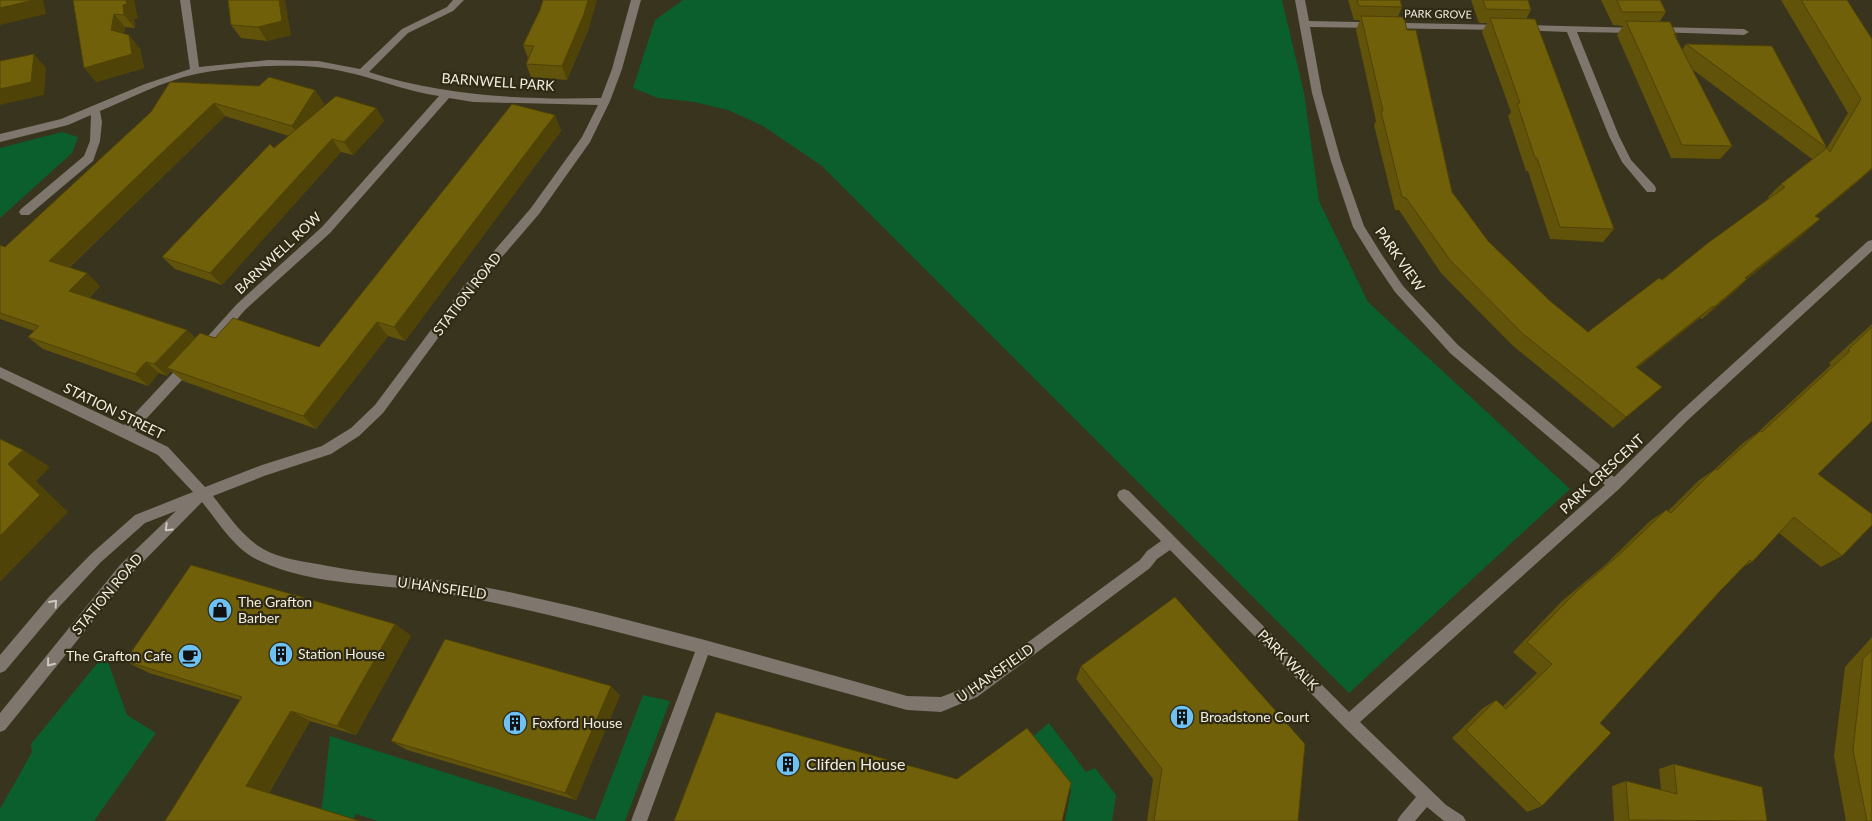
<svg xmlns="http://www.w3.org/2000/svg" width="1872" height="821" viewBox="0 0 1872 821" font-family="Lato,sans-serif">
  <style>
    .green { fill: #0a5f2d }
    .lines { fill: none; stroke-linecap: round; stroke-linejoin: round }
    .minor { fill: #7f766e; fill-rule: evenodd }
    .wall { fill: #615309 }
    .shaded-wall { fill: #4f4307 }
    .building { fill: #71600a; stroke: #4f4307 }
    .oneway { stroke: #cec9be }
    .labels { text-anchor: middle; stroke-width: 4.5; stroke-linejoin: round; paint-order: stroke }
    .far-street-label { font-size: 11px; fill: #f0ede0; stroke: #2f2a14 }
    .street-label { font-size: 14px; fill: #f0ede0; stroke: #2f2a14 }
    .poi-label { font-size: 14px; fill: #f0ede0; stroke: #2f2a14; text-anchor: start }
    .near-poi-label { font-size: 16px; fill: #f0ede0; stroke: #2f2a14; text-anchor: start }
  </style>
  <rect width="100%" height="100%" fill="#39341e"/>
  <g class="green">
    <polygon points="683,0 1282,0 1304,93 1319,201 1368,302 1570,489 1349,693 822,166 763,126 728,110 694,102 658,98 633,88 655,20"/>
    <polygon points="62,132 78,137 72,153 0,218 0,148"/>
    <polygon points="105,654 127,715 156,733 94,821 0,821 0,809 32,752 31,744"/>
    <polygon points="643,695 670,701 625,821 378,821 356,814 352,821 315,821 322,807 330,736 595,820"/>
    <polygon points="1049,723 1086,772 1095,768 1116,795 1112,821 1065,821 1071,790 1030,739"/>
  </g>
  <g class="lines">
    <g class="minor">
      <path d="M180,0H190L199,67L268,60L318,61L360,69L402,29L447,7L453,0H464L453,11L408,33L369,72C443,96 524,100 601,98L612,69L631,0H641L622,69L610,101L590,142L539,214L471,293L383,413L359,436L331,454L264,476L213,496C229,516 245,541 269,552C287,560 308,562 328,566C386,577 446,578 504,591C639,620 773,659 907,696L941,697L967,687L1140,560L1147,551L1161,541L1119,499L1117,495L1119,491L1124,489L1129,491L1349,712L1605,485L1450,353L1395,292L1374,261L1353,227L1331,161L1312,93L1295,0H1305L1309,21L1505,25L1507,27L1502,30L1310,27L1322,93L1341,161L1364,226L1382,255L1403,286L1458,345L1614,477L1680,412L1868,241L1872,240V251L1688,420L1619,489L1360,722L1446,805L1463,816L1466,821H1444L1427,807L1415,821H1397L1400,816L1416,797L1344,727L1170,550L1157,559L1150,568L977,697L941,712L907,710L708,655L647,821H631L695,652C611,631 527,607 441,593C382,583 316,587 260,561C235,550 219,523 202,502L130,575L5,730L0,732V713L120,565L176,511L145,523L101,562L59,607L5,671L0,673V655L49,597L91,554L135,515L193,492L158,455L0,378V367L124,425L185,360H193L195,364L193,368L135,431L168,447L205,487L262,465L322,446L351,428L375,405L463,287L531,208L582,137L598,105L473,102L449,98L330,233L245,310L207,354H199L197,350L199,346L237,304L322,227L439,96C398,90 359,71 317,67C282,64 231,67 196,74C163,81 131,98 100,111L102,122L100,141L93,161L29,215H21L19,212L21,209L84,156L90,141L91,115L68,125L0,142V134L61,119L145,84L190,69Z"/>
      <polygon points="1522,25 1640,28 1642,30 1637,33 1577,32 1619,136 1631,160 1655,186 1656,189 1655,192 1647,192 1622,162 1609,136 1567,32 1519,30 1517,28"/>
      <polygon points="1659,27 1744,29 1749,32 1744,35 1656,32 1654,30"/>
    </g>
  </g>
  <g class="wall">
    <polygon points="73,0 138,18 134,19 135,28 125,27 124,33 140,49 144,68 96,82"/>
    <polygon points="228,0 291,35 267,41 241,38 231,25"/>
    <polygon points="1348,0 1400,0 1402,7 1398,17 1407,30 1452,192 1488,241 1550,301 1588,332 1662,280 1769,198 1768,197 1781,184 1812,159 1692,69 1732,146 1720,159 1671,158 1617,35 1623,26 1613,25 1601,0 1660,0 1666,12 1660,21 1677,37 1676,38 1682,50 1686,44 1827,148 1848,113 1781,0 1847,0 1872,169 1848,190 1816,216 1806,232 1747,279 1734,292 1702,319 1700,318 1637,368 1662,387 1613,428 1512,345 1441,273 1399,210 1395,210 1374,125 1376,121 1356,30 1360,20 1354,20"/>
    <polygon points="1471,0 1528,0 1531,10 1526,19 1614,229 1603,242 1550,239 1528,171 1526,171 1508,116 1511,112 1482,32 1487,23 1479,23"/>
    <polygon points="589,28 567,80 531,77 526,64 528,58 523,45"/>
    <polygon points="170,82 315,90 324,104 320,109 376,108 384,121 353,155 341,152 222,285 175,269 162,257 274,148 289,136 225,116 69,268 100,286 89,298 187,330 195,338 215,338 319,347 555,115 561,131 405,341 388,336 316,429 183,381 171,371 167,376 159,373 148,386 43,349 28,337 34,331 0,319 0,245 5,247 151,112"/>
    <polygon points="1872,324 1872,421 1818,474 1842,556 1821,567 1779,533 1752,562 1743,567 1721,590 1600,723 1542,806 1527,812 1452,738 1483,708 1496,700 1503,706 1537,673 1513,652 1562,601 1605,565 1650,521 1666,510 1668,511 1698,481 1715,469 1743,443 1757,433 1831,365 1829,363"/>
    <polygon points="395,624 411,636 356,735 310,721 269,793 165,821 240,700 149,673 125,661"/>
    <polygon points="1872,637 1872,821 1846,821 1834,756 1845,667"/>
    <polygon points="1081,666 1298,821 1147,821 1153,779 1076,679"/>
    <polygon points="620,695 576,800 407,750 391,741"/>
    <polygon points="1674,764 1767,821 1614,821 1612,786 1626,781 1661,790 1659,769"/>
  </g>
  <g class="shaded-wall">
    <polygon points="34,0 43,0 46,14 0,25 0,8"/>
    <polygon points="126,0 134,0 138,18 134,19 135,28 124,15 123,5"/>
    <polygon points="279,0 285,0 291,35 267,41 258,27"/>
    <polygon points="588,0 597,0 589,28 567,80 562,66"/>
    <polygon points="114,14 125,27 122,43 111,30"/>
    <polygon points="129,35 140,49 144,68 96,82 84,68"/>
    <polygon points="34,54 46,68 44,95 0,105 0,89"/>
    <polygon points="315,90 324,104 301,139 292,126"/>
    <polygon points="214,103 225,116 63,273 49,261"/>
    <polygon points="376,108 384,121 353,155 344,142"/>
    <polygon points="555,115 561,131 405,341 394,327"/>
    <polygon points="332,139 341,152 222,285 210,273"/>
    <polygon points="1872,168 1848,190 1801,228 1815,216"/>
    <polygon points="1820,219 1806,232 1732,290 1745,278"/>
    <polygon points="87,273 100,286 83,303 69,291"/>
    <polygon points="1747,279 1734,292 1702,319 1714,307"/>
    <polygon points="1713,306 1700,318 1624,378 1636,367"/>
    <polygon points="377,322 388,336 316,429 303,416"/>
    <polygon points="187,330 199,342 167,368 171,371 167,376 154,364"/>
    <polygon points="146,362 159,373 148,386 135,374"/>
    <polygon points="1662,387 1650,398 1613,428 1626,417"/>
    <polygon points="23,450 50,467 36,481 68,512 0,582 0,536 8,464"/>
    <polygon points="395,624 411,636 356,735 337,726"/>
    <polygon points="611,686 620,695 576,800 565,793"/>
    <polygon points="291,711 310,721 268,794 246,786"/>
  </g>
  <g class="building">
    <polygon points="0,0 34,0 0,8"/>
    <polygon points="73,0 126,0 127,4 123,5 124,15 114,14 111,30 129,35 132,54 84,68"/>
    <polygon points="228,0 279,0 282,21 258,27 231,25"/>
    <polygon points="543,0 588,0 584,14 562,66 526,64 534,46 523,45 540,10"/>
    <polygon points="1357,0 1400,0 1402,7 1359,6"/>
    <polygon points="1483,0 1528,0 1531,10 1486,9"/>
    <polygon points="1617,0 1660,0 1666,12 1622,12"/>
    <polygon points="1801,0 1847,0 1872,39 1872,168 1862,177 1815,216 1820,219 1745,278 1747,279 1714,307 1713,306 1636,367 1662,387 1626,417 1522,333 1450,260 1406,198 1402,197 1381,111 1383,111 1361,16 1404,17 1407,30 1416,30 1452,192 1488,241 1550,301 1588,332 1659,278 1662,280 1708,243 1785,187 1781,184 1827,148 1830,152 1861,99"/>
    <polygon points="1490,18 1535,19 1614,229 1560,227 1537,158 1535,158 1517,103 1520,103"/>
    <polygon points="1626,21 1670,22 1677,37 1674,34 1732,146 1682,145"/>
    <polygon points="1686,44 1772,46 1827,148"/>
    <polygon points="34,54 31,82 0,89 0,61"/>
    <polygon points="269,77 315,90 292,126 214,103 49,261 87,273 69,291 187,330 154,364 146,362 135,374 28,337 39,326 0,313 0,245 5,247 151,112 170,82 259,86"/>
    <polygon points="336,96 376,108 344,142 332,139 210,273 162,257 270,144 274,148"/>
    <polygon points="512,104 555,115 394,327 377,322 303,416 167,368 200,333 215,338 233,318 319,347"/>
    <polygon points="1872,327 1872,421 1818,474 1872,514 1872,525 1842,556 1794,517 1752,562 1750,560 1721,590 1600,723 1611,733 1542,806 1466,730 1496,700 1506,709 1552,664 1527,642 1577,591 1620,554 1666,510 1671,513 1715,469 1717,470 1760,431 1762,432 1850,351 1848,350"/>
    <polygon points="0,439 23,450 8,464 40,495 0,536"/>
    <polygon points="191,565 395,624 337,726 291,711 246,786 360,821 165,821 242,697 125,661"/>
    <polygon points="1175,597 1305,744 1298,821 1154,821 1162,769 1081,666"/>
    <polygon points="445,639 611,686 565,793 391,741"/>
    <polygon points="1872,650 1872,821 1867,821 1853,750 1863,659"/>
    <polygon points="716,712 957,779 1027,728 1071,783 1062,821 674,821"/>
    <polygon points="1674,764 1762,787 1767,821 1629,820 1626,781 1677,794"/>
  </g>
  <defs><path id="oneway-chevron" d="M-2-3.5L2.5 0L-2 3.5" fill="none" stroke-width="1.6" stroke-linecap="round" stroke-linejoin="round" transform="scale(1.25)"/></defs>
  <g class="oneway">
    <use href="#oneway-chevron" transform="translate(168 528) rotate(136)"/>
    <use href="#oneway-chevron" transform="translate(54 603) rotate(-48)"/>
    <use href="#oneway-chevron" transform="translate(50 663) rotate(129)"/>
  </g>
  <defs>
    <g id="shop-disc" transform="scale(1.25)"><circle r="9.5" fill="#6ec2f3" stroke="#2f2a14"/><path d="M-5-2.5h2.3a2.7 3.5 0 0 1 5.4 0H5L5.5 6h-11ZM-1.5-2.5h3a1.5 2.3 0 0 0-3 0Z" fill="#111"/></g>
    <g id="building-disc" transform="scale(1.25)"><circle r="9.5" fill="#6ec2f3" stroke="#2f2a14"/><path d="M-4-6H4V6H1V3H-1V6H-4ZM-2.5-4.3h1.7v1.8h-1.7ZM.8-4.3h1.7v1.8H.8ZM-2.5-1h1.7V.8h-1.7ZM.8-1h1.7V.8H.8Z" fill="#111"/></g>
    <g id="cafe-disc" transform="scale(1.25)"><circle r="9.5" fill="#6ec2f3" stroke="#2f2a14"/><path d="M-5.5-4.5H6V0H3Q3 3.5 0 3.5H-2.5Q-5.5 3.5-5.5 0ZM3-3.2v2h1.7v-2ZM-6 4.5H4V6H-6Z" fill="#111"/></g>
  </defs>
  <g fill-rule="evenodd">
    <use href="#shop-disc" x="220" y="610"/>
    <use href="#building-disc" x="281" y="654"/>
    <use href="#cafe-disc" x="190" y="656"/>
    <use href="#building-disc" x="1182" y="717"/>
    <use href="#building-disc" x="515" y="723"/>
    <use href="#building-disc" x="788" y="764"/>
  </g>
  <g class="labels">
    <g class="far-street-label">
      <text transform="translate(1438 14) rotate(1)" y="4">PARK GROVE</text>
    </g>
    <g class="street-label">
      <text transform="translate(498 82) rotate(4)" y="5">BARNWELL PARK</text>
      <text transform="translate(278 253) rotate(-43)" y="5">BARNWELL ROW</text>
      <text transform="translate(1400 259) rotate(55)" y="5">PARK VIEW</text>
      <text transform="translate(467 294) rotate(-52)" y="5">STATION ROAD</text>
      <text transform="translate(114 411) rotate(26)" y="5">STATION STREET</text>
      <text transform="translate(1602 474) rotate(-43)" y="5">PARK CRESCENT</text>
      <text transform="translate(442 588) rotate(8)" y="5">U HANSFIELD</text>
      <text transform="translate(107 594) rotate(-50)" y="5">STATION ROAD</text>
      <text transform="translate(1288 660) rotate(45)" y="5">PARK WALK</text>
      <text transform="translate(995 673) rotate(-35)" y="5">U HANSFIELD</text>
    </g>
    <g class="poi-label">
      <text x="238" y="607">The Grafton<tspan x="238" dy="16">Barber</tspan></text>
      <text x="298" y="659">Station House</text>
      <text x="172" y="661" text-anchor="end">The Grafton Cafe</text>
      <text x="1200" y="722">Broadstone Court</text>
      <text x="532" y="728">Foxford House</text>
    </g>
    <g class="near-poi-label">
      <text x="806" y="770">Clifden House</text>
    </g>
  </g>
</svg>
